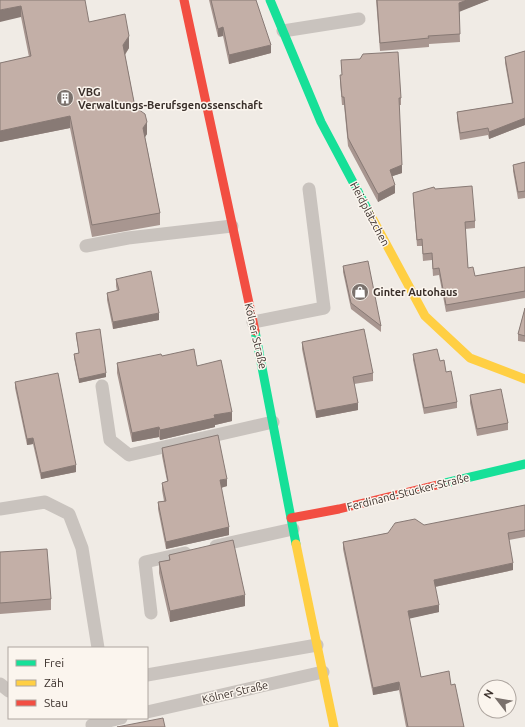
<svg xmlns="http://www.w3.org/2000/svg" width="525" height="727" viewBox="0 0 525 727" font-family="Ubuntu,sans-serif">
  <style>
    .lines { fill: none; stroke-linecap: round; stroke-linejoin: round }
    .lane { stroke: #c9c3be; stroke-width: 13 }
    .fast { stroke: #16e098; stroke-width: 9 }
    .slow { stroke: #ffcf43; stroke-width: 9 }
    .jam { stroke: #f24e42; stroke-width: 9 }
    .wall { fill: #a89690 }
    .shaded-wall { fill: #887a75 }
    .building { fill: #c3afa7; stroke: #887a75 }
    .labels { text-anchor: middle; stroke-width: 3; stroke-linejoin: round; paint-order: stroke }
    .poi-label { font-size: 11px; font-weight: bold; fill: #3b302b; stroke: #fbf5ee; text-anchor: start }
    .street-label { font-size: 11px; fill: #3b302b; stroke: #fbf5ee }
  </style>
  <rect width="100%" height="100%" fill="#f0ebe5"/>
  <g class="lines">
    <g class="lane">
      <polyline points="283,31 359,19"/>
      <polyline points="86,246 128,238 232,226"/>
      <polyline points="253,322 324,308 309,189"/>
      <polyline points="102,386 110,440 129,455 273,422"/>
      <polyline points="0,509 45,502 69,514 82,548 98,648"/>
      <polyline points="216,546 293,529"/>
      <polyline points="151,613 145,562 185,553"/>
      <polyline points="147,675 317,645"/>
      <polyline points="0,684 9,691"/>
      <polyline points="147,712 323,672"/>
      <polyline points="92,725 121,718"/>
    </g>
    <g class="fast">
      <polyline points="270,0 321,122 370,214"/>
      <polyline points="255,331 296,544"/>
      <polyline points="441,484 525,464"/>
    </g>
    <g class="slow">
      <polyline points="370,214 425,316 470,358 525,379"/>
      <polyline points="296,544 334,727"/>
    </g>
    <g class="jam">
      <polyline points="184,0 255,331"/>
      <polyline points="291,518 339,509 441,484"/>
    </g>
  </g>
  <g class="wall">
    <polygon points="0,0 89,22 129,48 125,55 135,107 147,134 145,137 160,213 160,225 92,237 70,128 0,142 0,63 29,57 21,17"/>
    <polygon points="209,0 256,0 271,53 229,64 223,36 218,37"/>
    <polygon points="376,0 489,0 459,11 460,42 429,44 429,47 380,51"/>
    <polygon points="525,51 525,125 489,139 488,135 460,140 457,119 457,112 512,103 505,63 505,57"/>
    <polygon points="341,60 401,98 401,105 399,105 402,173 392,176 395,193 378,202 348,146 344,105 342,105 340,82 340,75 342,75"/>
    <polygon points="525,162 525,198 518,199 513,171 513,165"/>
    <polygon points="435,189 475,221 475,228 465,229 468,268 475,276 525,267 525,298 446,312 439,275 433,276 432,260 423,261 422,246 417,246 413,199 413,193"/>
    <polygon points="343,266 381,326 381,332 351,309 343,272"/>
    <polygon points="116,279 159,320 113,329 107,300 107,293 117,291 116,286"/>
    <polygon points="525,308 525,342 518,341 518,334"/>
    <polygon points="76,333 106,377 79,383 74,358 74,354 79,353 76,337"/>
    <polygon points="302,342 373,373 373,381 354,384 358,410 316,418 302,349"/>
    <polygon points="413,354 446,372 457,402 457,408 424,414 413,360"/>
    <polygon points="162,356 197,366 232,421 215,425 215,427 160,440 159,437 132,442 117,373 117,363"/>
    <polygon points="15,382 76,472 41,479 33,444 27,445 15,388"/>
    <polygon points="470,395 508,423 508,430 477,436 470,403"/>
    <polygon points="162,448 227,486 221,488 229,535 166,549 158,509 158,502 164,501 162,490 162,483 167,481 162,456"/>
    <polygon points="525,505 525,537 509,540 513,570 435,587 439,612 409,618 421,677 451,685 464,727 406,727 399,690 373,695 343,549 343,542"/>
    <polygon points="0,552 51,599 51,610 0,614"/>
    <polygon points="169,555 245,606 170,622 159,573 159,562 169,560"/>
  </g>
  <g class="shaded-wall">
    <polygon points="467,0 489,0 459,12 459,3"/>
    <polygon points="21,6 21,17 0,22 0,10"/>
    <polygon points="223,27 223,36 218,37 218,29"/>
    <polygon points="129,36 129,48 123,57 123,45"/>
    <polygon points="271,45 271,53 229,64 229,55"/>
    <polygon points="70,116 70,128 0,142 0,131"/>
    <polygon points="525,118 525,125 489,139 489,132"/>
    <polygon points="147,122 147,134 143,140 143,128"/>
    <polygon points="402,165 402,173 390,177 390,170"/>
    <polygon points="395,185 395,193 378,202 378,194"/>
    <polygon points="159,313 159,320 113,329 113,322"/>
    <polygon points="106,373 106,377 79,383 79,379"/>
    <polygon points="358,403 358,410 316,418 316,411"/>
    <polygon points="232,412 232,421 215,425 215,427 160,440 160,430 214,415"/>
    <polygon points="159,427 159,437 132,442 132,433"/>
    <polygon points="33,438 33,444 27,445 27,439"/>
    <polygon points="76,465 76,472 41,479 41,473"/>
    <polygon points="227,479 227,486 220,488 220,480"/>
    <polygon points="229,527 229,535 166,549 166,542"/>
    <polygon points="513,563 513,570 434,587 434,580"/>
    <polygon points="245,595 245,606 170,622 170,611"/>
    <polygon points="439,605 439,612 408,619 408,611"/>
    <polygon points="399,682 399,690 373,695 373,688"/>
  </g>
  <g class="building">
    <polygon points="0,0 85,0 89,22 125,14 129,36 123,45 135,107 145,114 147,122 143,128 160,213 92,225 70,116 0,131 0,63 31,56 21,6 0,10"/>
    <polygon points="211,0 256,0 271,45 229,55 223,27 218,29"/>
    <polygon points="377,0 467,0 459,3 460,34 428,36 429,38 380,43"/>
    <polygon points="525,51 525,118 489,132 488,128 460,133 457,112 513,103 505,57"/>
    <polygon points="398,52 401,98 399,98 402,165 390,170 395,185 378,194 348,138 344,97 342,97 340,75 342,75 341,60 360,59 363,54"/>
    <polygon points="525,162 525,191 518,192 513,165"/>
    <polygon points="472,186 475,221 465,222 468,268 473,267 475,276 525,267 525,291 446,305 439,268 433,269 432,253 423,254 422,239 417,240 413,193 434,187 435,189"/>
    <polygon points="368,261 381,326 351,303 343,266"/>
    <polygon points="151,271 159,313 113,322 107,293 119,290 116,279"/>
    <polygon points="525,308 525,336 518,334"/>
    <polygon points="100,329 106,373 79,379 74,354 79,353 76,333"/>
    <polygon points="364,329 373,373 353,377 358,403 316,411 302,342"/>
    <polygon points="194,349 197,366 221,360 232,412 214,415 215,418 160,430 159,427 132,433 117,363 161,354 162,356"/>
    <polygon points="437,349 440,361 444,360 446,372 451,371 457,402 424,408 413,354"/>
    <polygon points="58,373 76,465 41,473 33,438 27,439 15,382"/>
    <polygon points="501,389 508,423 477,429 470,395"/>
    <polygon points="218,435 227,479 220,480 229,527 166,542 158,502 166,501 162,483 168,481 162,448"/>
    <polygon points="525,505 525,530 508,533 513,563 434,580 439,605 408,611 421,677 449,671 451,685 455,684 464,727 408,727 399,682 373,688 343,542 388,533 395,523 415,519 424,525"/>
    <polygon points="233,540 245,595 170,611 159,562 170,560 169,555"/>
    <polygon points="47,549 51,599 0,603 0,552"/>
    <polygon points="163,718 165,727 117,727"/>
  </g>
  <defs>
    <g id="building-disc" transform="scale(0.9)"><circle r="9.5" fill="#7a716c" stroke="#fbf5ee"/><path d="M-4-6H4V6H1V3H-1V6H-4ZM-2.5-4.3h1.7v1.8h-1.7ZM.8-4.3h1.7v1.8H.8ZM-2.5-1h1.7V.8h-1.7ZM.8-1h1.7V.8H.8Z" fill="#fff"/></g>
    <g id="shop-disc" transform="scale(0.9)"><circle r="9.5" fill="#7a716c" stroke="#fbf5ee"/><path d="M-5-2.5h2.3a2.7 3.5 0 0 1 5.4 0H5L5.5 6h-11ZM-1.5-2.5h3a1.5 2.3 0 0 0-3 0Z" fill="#fff"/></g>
  </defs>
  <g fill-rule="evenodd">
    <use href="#building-disc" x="65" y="98"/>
    <use href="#shop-disc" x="360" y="292"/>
  </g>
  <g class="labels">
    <g class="poi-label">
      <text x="78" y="96">VBG<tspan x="78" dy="13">Verwaltungs-Berufsgenossenschaft</tspan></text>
      <text x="373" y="296">Ginter Autohaus</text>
    </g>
    <g class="street-label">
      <text transform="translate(370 214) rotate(62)" y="4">Heidplätzchen</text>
      <text transform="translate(256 336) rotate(77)" y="4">Kölner Straße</text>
      <text transform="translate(408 492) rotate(-14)" y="4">Ferdinand-Stucker-Straße</text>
      <text transform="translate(235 692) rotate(-13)" y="4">Kölner Straße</text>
    </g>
  </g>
  <rect x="8" y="647" width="140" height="72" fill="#fbf5ee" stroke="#aea6a0"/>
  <rect x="16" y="660" width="20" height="6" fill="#16e098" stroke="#aea6a0"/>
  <text x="44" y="667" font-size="12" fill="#3b302b">Frei</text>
  <rect x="16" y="680" width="20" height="6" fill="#ffcf43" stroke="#aea6a0"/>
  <text x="44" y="687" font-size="12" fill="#3b302b">Zäh</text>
  <rect x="16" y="700" width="20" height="6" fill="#f24e42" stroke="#aea6a0"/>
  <text x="44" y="707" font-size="12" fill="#3b302b">Stau</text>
  <g transform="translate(497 699) rotate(301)"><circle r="19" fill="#fbf5ee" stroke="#aea6a0"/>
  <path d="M0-3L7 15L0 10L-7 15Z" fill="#7a716c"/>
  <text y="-6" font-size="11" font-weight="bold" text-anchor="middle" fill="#3b302b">N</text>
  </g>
</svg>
